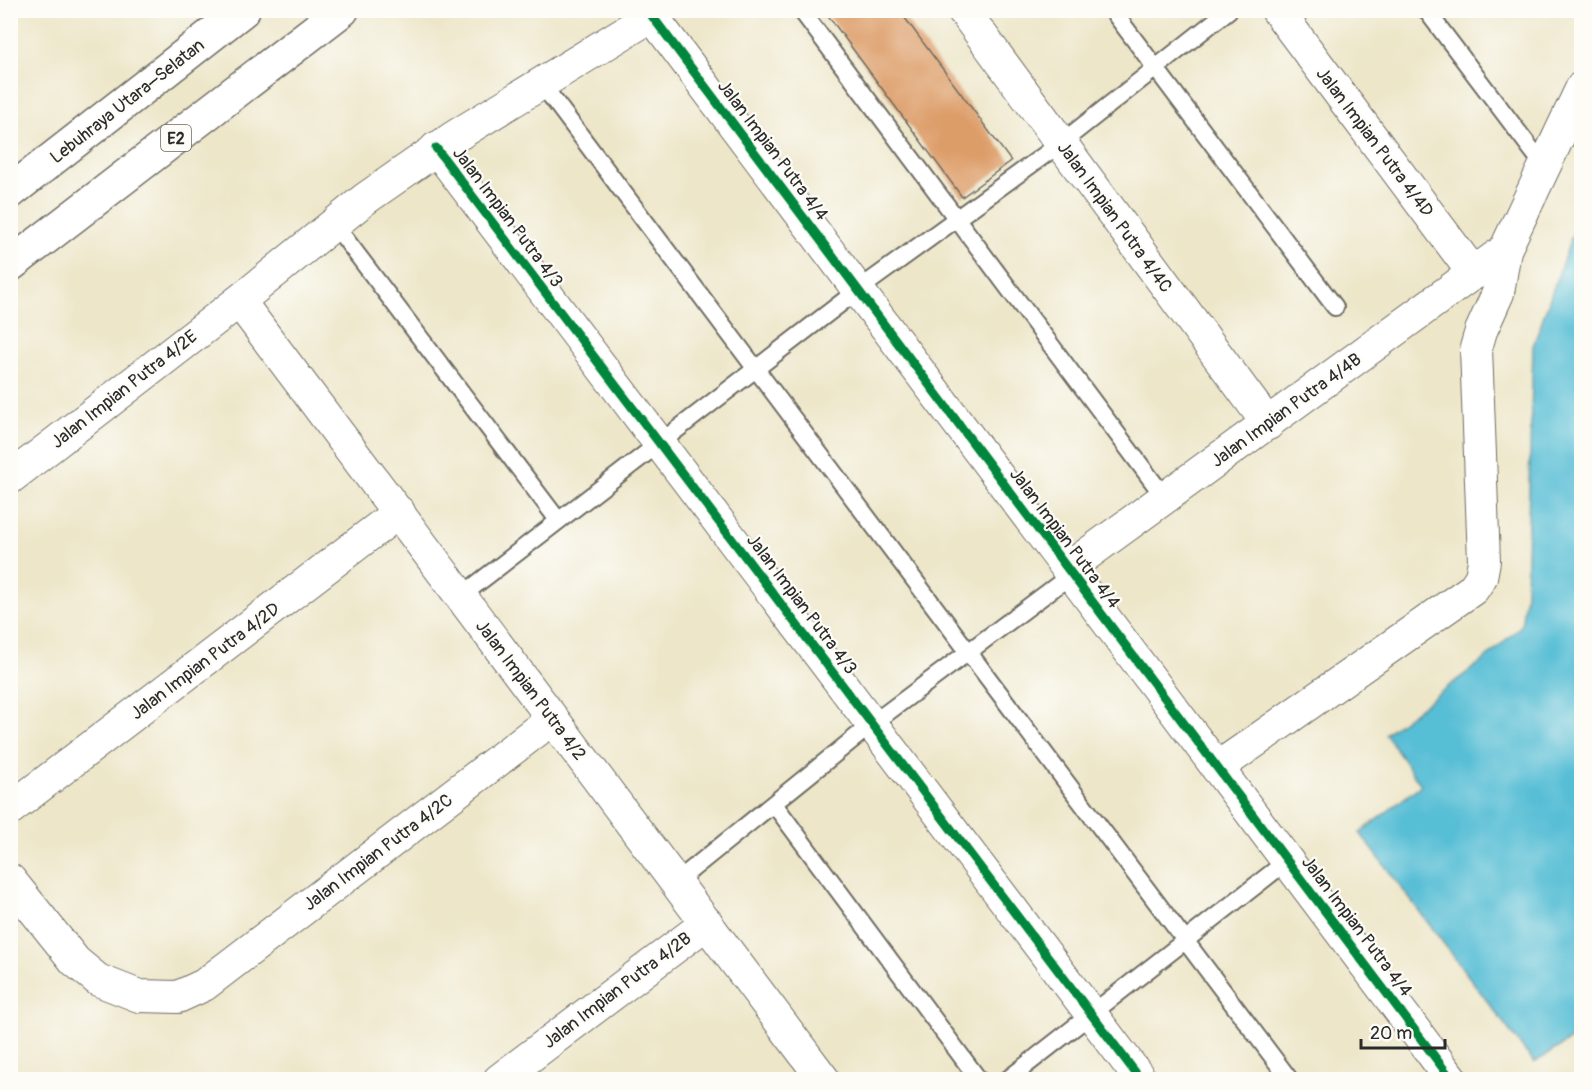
<svg xmlns="http://www.w3.org/2000/svg" width="1592" height="1090" viewBox="0 0 1592 1090" font-family="Pangolin,sans-serif">
  <style>
    .water { fill: #57bed5; stroke: #417480; stroke-width: 1.5 }
    .building { fill: #dd9d69 }
    .lines { fill: none; stroke-linecap: round; stroke-linejoin: round }
    .service-casing { stroke: #6f6c62; stroke-width: 20 }
    .minor-casing { stroke: #6f6c62; stroke-width: 34 }
    .motorway-casing { stroke: #6f6c62; stroke-width: 36 }
    .service { stroke: #fff; stroke-width: 16 }
    .minor { stroke: #fff; stroke-width: 32 }
    .motorway { stroke: #fff; stroke-width: 33 }
    .cycleway-casing { stroke: #fdfcf7; stroke-width: 13 }
    .cycleway { stroke: #00873e; stroke-width: 9 }
    .labels { text-anchor: middle; stroke-width: 4.5; stroke-linejoin: round; paint-order: stroke }
    .shield { fill: #fdfcf7; stroke: #6a6a68; stroke-width: 1.5 }
    .shield-label { font-size: 16px; font-weight: bold; fill: #2b2b2b }
    .street-label { font-size: 18px; fill: #2b2b2b; stroke: #fdfcf7 }
  </style>
  <rect width="100%" height="100%" fill="#fdfcf7"/>
  <filter id="ink" filterUnits="userSpaceOnUse"><feTurbulence type="fractalNoise" baseFrequency=".0167" numOctaves="2"/><feDisplacementMap in="SourceGraphic" scale="12" xChannelSelector="R" yChannelSelector="G"/><feConvolveMatrix kernelMatrix="1 2 1 2 8 2 1 2 1" color-interpolation-filters="sRGB"/></filter>
  <filter id="wash" filterUnits="userSpaceOnUse"><feTurbulence type="fractalNoise" baseFrequency=".008" numOctaves="4" result="noise"/><feDisplacementMap in="SourceGraphic" scale="24" xChannelSelector="R" yChannelSelector="G"/><feGaussianBlur stdDeviation="1.35" result="paint"/><feColorMatrix in="noise" values="0 0 0 0 0 0 0 0 0 0 0 0 0 0 0 0 0 1.4 0 .05"/><feComposite in="paint" operator="in"/></filter>
  <g filter="url(#wash)">
    <rect width="100%" height="100%" fill="#ede6c9"/>
    <polygon class="water" points="1581,210 1581,1033 1534,1063 1360,833 1421,785 1385,734 1485,659 1521,626 1526,592 1533,346"/>
    <g id="blocks">
      <polygon class="building" points="824,10 899,10 1011,161 962,197"/>
    </g>
  </g>
  <g filter="url(#ink)">
    <use href="#blocks" fill-opacity="0" stroke="#6f6c62" stroke-width="1.5"/>
    <g class="lines">
      <g class="service-casing">
        <g id="service">
          <polyline points="801,10 1165,498"/>
          <polyline points="1112,10 1335,307"/>
          <polyline points="1426,10 1544,166"/>
          <polyline points="541,83 1290,1080"/>
          <polyline points="334,224 558,520"/>
          <polyline points="461,596 858,290 1061,143 1229,10"/>
          <polyline points="774,804 979,1080"/>
          <polyline points="676,882 872,724 1071,575"/>
          <polyline points="1007,1080 1287,861"/>
        </g>
      </g>
      <g class="minor-casing">
        <g id="minor">
          <polyline points="963,10 1268,424"/>
          <polyline points="1277,10 1474,274"/>
          <polyline points="652,16 1452,1080"/>
          <polyline points="436,148 1141,1080"/>
          <polyline points="239,301 824,1080"/>
          <polyline points="10,478 239,301 365,199 454,137 661,10"/>
          <polyline points="1067,569 1505,250"/>
          <polyline points="1217,768 1473,589 1481,577 1484,561 1476,348 1481,331 1498,293 1505,250 1582,87"/>
          <polyline points="10,809 399,512"/>
          <polyline points="10,880 75,961 98,980 139,996 178,997 204,985 552,719"/>
          <polyline points="499,1080 707,923"/>
        </g>
      </g>
      <g class="motorway-casing">
        <g id="motorway">
          <polyline points="10,192 243,10"/>
          <polyline points="10,265 342,10"/>
        </g>
      </g>
      <use href="#service" class="service"/>
      <use href="#minor" class="minor"/>
      <use href="#motorway" class="motorway"/>
      <g class="cycleway-casing">
        <g id="cycleway">
          <polyline points="652,16 1452,1080"/>
          <polyline points="436,148 1141,1080"/>
        </g>
      </g>
      <use href="#cycleway" class="cycleway"/>
    </g>
  </g>
  <g class="labels">
    <rect class="shield" x="161" y="125" width="30" height="26" rx="4.5"/>
    <g class="shield-label">
      <text x="176" y="144">E2</text>
    </g>
    <g class="street-label">
      <text transform="translate(127 101) rotate(-38)" y="6">Lebuhraya Utara–Selatan</text>
      <text transform="translate(1375 142) rotate(53)" y="6">Jalan Impian Putra 4/4D</text>
      <text transform="translate(773 150) rotate(53)" y="6">Jalan Impian Putra 4/4</text>
      <text transform="translate(508 217) rotate(53)" y="6">Jalan Impian Putra 4/3</text>
      <text transform="translate(1115 217) rotate(54)" y="6">Jalan Impian Putra 4/4C</text>
      <text transform="translate(124 389) rotate(-38)" y="6">Jalan Impian Putra 4/2E</text>
      <text transform="translate(1286 410) rotate(-36)" y="6">Jalan Impian Putra 4/4B</text>
      <text transform="translate(1065 538) rotate(53)" y="6">Jalan Impian Putra 4/4</text>
      <text transform="translate(802 604) rotate(53)" y="6">Jalan Impian Putra 4/3</text>
      <text transform="translate(205 661) rotate(-37)" y="6">Jalan Impian Putra 4/2D</text>
      <text transform="translate(531 690) rotate(53)" y="6">Jalan Impian Putra 4/2</text>
      <text transform="translate(378 852) rotate(-37)" y="6">Jalan Impian Putra 4/2C</text>
      <text transform="translate(1357 926) rotate(53)" y="6">Jalan Impian Putra 4/4</text>
      <text transform="translate(617 990) rotate(-37)" y="6">Jalan Impian Putra 4/2B</text>
    </g>
  </g>
  <rect width="1592" height="1090" fill="none" stroke="#fdfcf7" stroke-width="36"/>
  <path d="M1361 1039v9h84v-9" fill="none" stroke="#2b2b2b" stroke-width="3"/>
  <text x="1370" y="1039" font-size="18" fill="#2b2b2b" stroke="#fdfcf7" stroke-width="4.5" paint-order="stroke">20 m</text>
</svg>
